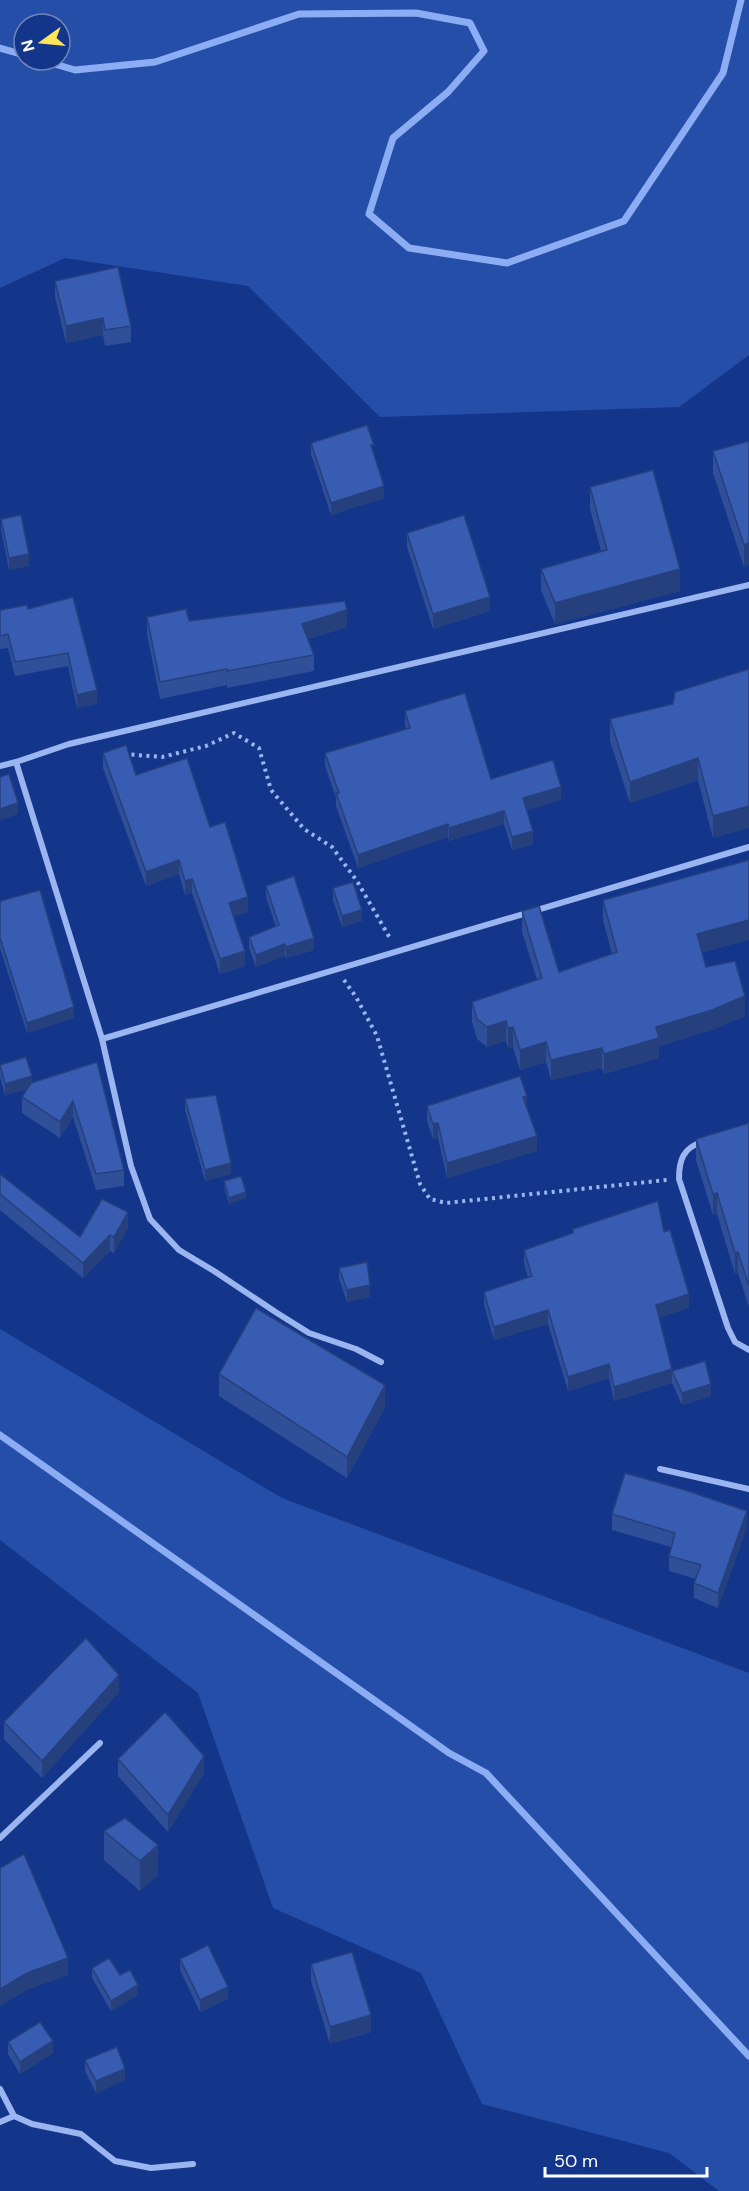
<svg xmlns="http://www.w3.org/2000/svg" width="749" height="2191" viewBox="0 0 749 2191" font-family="'DM Sans',sans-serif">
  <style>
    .green { fill: #254ea9; fill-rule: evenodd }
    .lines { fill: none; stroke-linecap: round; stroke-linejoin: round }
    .stream { stroke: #8cadf4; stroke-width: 7 }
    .path { stroke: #9ab5f0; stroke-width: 4; stroke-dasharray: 3 4.5; stroke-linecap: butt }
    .street { stroke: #9ab5f0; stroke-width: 6 }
    .wall { fill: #2f4f99 }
    .shaded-wall { fill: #26407d }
    .building { fill: #375cb2; stroke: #26407d; stroke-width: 1.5 }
  </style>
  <rect width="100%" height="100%" fill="#13368a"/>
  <g class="green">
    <path d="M0,0H749V355L679,407L380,417L248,286L65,258L0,288ZM24,24H60V60H24Z"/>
    <polygon points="0,1329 282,1498 749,1673 749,2191 719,2191 669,2153 482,2104 421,1973 273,1908 198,1693 0,1540"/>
  </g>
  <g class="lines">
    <g class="stream">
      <polyline points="0,48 24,55"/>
      <polyline points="41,60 75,70 155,62 299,14 416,13 470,23 484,51 448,92 393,138 369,214 409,248 507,263 624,221 723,73 741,0"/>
      <polyline points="0,1435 449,1753 486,1773 749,2056"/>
    </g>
    <g class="path">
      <polyline points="124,754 162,757 206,746 234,733 259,748 271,790 304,829 332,847 357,881 391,940"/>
      <polyline points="344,980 356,997 377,1036 420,1184 430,1199 446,1203 667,1180"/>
    </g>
    <g class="street">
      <polyline points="0,766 16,762"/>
      <polyline points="102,1039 749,847"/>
      <path d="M702,1142C683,1148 679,1160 679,1179L728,1328L735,1342L749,1350"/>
      <polyline points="381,1362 356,1349 309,1333 277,1313 214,1271 179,1250 150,1219 131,1166 102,1039 16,762 69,744 749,585"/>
      <polyline points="660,1469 749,1489"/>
      <polyline points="0,1838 100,1743"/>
      <polyline points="0,2089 14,2116 32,2124 81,2134 115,2161 151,2168 193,2164"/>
      <polyline points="0,2122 14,2116"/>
    </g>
  </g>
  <g class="wall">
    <polygon points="55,281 131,326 131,342 105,346 103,335 66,343 55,297"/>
    <polygon points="749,441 744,567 713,473 713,451"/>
    <polygon points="311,443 374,454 384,498 331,515 311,454"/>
    <polygon points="590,487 680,591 555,624 541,590 541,569 601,551 590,509"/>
    <polygon points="1,519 29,566 9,570 1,530"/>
    <polygon points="407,533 490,611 433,629 407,547"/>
    <polygon points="73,597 97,704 77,708 68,666 15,676 8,648 0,649 0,610 28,609"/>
    <polygon points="147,617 189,621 347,627 308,639 314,655 314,671 227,688 227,685 160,699 147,634"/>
    <polygon points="749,669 713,838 698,780 630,803 610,741 610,719 673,704"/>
    <polygon points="405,711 491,779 561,800 526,810 533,844 512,850 504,824 449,841 448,837 358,868 336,806 336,798 325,766 325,753 406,729 405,724"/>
    <polygon points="103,753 210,827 248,912 233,916 245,966 220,974 192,893 185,895 179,874 146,886 103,768"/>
    <polygon points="266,886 314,950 286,958 285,956 256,967 249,948 249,937 276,927 266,897"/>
    <polygon points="333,888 362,921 342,927 333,900"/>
    <polygon points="603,900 702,952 706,967 745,1016 712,1030 659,1046 659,1058 604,1074 602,1068 551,1080 546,1062 520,1070 513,1047 508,1049 506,1041 487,1047 477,1039 472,1022 472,1002 537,980 522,932 522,911 559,972 612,954 603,920"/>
    <polygon points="0,901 74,1018 27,1033 0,948"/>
    <polygon points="97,1062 124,1170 124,1186 96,1190 73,1117 60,1138 22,1113 22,1097 27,1089 5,1095 0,1077 0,1065 32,1083"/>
    <polygon points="185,1099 231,1174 205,1181 185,1110"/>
    <polygon points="427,1106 527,1108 537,1151 447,1178 438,1138 433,1139 427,1121"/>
    <polygon points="749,1123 749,1307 738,1273 735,1274 717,1214 713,1215 696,1160 696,1139"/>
    <polygon points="0,1174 80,1237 128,1228 114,1253 110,1251 83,1278 0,1210"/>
    <polygon points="224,1181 246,1198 229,1204 224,1187"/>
    <polygon points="573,1229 664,1232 689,1308 659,1317 672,1371 711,1396 682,1405 672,1383 614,1401 609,1378 568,1391 548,1324 494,1340 484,1305 484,1292 528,1277 524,1264 524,1250 573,1233"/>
    <polygon points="339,1268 370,1297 347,1302 339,1279"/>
    <polygon points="219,1374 385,1407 347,1478 219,1396"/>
    <polygon points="612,1514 747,1527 718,1608 694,1598 694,1583 696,1579 669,1571 669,1556 671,1547 612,1530"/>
    <polygon points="119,1692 42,1778 4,1739 4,1722"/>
    <polygon points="118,1759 204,1773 168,1832 118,1776"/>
    <polygon points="104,1831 158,1875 140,1891 104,1860"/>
    <polygon points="180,1959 228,1998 200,2012 180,1970"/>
    <polygon points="311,1964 371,2032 330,2044 311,1981"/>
    <polygon points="92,1968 120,1975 138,1995 111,2011 92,1978"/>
    <polygon points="8,2042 53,2053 20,2074 8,2054"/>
    <polygon points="85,2060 125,2080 96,2093 85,2071"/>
  </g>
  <g class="shaded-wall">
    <polygon points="103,318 103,335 66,343 66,326"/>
    <polygon points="384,486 384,498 331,515 331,503"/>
    <polygon points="749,543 749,565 744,567 744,545"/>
    <polygon points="29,554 29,566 9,570 9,558"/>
    <polygon points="680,569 680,591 555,624 555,603"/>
    <polygon points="490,597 490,611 433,629 433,614"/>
    <polygon points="347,610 347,627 302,641 302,624"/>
    <polygon points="97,690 97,704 77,708 77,695"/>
    <polygon points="698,758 698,780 630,803 630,782"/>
    <polygon points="561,787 561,800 523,811 523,798"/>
    <polygon points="18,803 18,814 0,821 0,809"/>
    <polygon points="749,806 749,828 713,838 713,816"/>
    <polygon points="504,811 504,824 449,841 449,828"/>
    <polygon points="448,824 448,837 358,868 358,855"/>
    <polygon points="533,831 533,844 512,850 512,837"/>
    <polygon points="179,860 179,874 146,886 146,872"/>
    <polygon points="192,879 192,893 185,895 185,881"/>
    <polygon points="248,897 248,912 229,917 229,903"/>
    <polygon points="362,910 362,921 342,927 342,916"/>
    <polygon points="749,920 749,940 697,954 697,934"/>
    <polygon points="314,938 314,950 286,958 286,947"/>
    <polygon points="285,944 285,956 256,967 256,955"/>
    <polygon points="245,951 245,966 220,974 220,959"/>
    <polygon points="745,996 745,1016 712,1030 659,1046 659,1058 604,1074 604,1054 656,1027"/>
    <polygon points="74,1007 74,1018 27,1033 27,1023"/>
    <polygon points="506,1021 506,1041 487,1047 487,1027"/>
    <polygon points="513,1027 513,1047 508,1049 508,1028"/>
    <polygon points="546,1042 546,1062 520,1070 520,1050"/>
    <polygon points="602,1048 602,1068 551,1080 551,1060"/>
    <polygon points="32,1076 32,1087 5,1095 5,1084"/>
    <polygon points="527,1096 527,1111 523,1097"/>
    <polygon points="73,1101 73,1117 60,1138 60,1122"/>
    <polygon points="438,1123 438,1138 433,1139 433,1124"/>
    <polygon points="537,1136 537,1151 447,1178 447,1163"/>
    <polygon points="231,1163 231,1174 205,1181 205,1170"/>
    <polygon points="246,1192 246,1198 229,1204 229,1198"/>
    <polygon points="717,1193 717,1214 713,1215 713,1194"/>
    <polygon points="128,1212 128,1228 114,1253 114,1237"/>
    <polygon points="110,1235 110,1251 83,1278 83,1263"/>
    <polygon points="738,1252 738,1273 735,1274 735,1253"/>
    <polygon points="370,1285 370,1297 347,1302 347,1290"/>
    <polygon points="689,1294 689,1308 656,1319 656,1305"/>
    <polygon points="548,1310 548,1324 494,1340 494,1327"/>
    <polygon points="609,1364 609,1378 568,1391 568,1377"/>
    <polygon points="672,1369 672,1383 614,1401 614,1387"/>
    <polygon points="711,1384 711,1396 682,1405 682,1393"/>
    <polygon points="385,1385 385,1407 347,1478 347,1457"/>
    <polygon points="747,1511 747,1527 718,1608 718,1593"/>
    <polygon points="119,1675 119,1692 42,1778 42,1761"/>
    <polygon points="204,1756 204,1773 168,1832 168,1815"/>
    <polygon points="158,1845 158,1875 140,1891 140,1861"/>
    <polygon points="68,1958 68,1975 27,1990 0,2006 0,1989 27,1973"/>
    <polygon points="138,1985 138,1995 111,2011 111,2001"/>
    <polygon points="228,1987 228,1998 200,2012 200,2000"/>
    <polygon points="371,2015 371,2032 330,2044 330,2027"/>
    <polygon points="53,2041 53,2053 20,2074 20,2062"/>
    <polygon points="125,2069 125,2080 96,2093 96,2081"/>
  </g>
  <g class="building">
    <polygon points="118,267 131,326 105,330 103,318 66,326 55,281"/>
    <polygon points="367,425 374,445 371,445 384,486 331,503 311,443"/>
    <polygon points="749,441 749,543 744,545 713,451"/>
    <polygon points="653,470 680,569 555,603 541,569 607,550 590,487"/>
    <polygon points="21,515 29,554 9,558 1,519"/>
    <polygon points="464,515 490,597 433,614 407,533"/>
    <polygon points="73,597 97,690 77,695 68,653 15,662 8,634 0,636 0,610 27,605 28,609"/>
    <polygon points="345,601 347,610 302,624 314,655 227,671 227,669 160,682 147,617 186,609 189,621"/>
    <polygon points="749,669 749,806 713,816 698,758 630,782 610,719 673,704 675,692"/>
    <polygon points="465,693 491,779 553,760 561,787 523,798 533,831 512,837 504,811 449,828 448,824 358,855 336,793 339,793 325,753 410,728 405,711"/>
    <polygon points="126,745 136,775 187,758 210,827 225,822 248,897 229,903 245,951 220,959 192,879 185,881 179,860 146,872 103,753"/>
    <polygon points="9,774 18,803 0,809 0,777"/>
    <polygon points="749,860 749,920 697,934 706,967 735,961 745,996 712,1010 656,1027 659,1038 604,1054 602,1048 551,1060 546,1042 520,1050 513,1027 508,1028 506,1021 487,1027 477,1019 472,1002 542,978 522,911 539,906 559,972 617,952 603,900"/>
    <polygon points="294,876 314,938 286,947 285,944 256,955 249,937 279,925 266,886"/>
    <polygon points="353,882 362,910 342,916 333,888"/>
    <polygon points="40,890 74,1007 27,1023 0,938 0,901"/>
    <polygon points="26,1057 32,1076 5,1084 0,1065"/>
    <polygon points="97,1062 124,1170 96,1174 73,1101 60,1122 22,1097 31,1083"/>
    <polygon points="520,1076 527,1096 523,1097 537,1136 447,1163 438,1123 433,1124 427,1106"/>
    <polygon points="216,1095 231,1163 205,1170 185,1099"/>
    <polygon points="749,1123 749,1286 738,1252 735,1253 717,1193 713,1194 696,1139"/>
    <polygon points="0,1174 80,1237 102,1199 128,1212 114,1237 110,1235 83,1263 0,1194"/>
    <polygon points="241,1176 246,1192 229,1198 224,1181"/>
    <polygon points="658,1201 664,1232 670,1230 689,1294 656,1305 672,1369 614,1387 609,1364 568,1377 548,1310 494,1327 484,1292 532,1276 524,1250 573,1233 573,1229"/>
    <polygon points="367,1262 370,1285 347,1290 339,1268"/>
    <polygon points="256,1308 385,1385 347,1457 219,1374"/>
    <polygon points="705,1361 711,1384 682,1393 672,1371"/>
    <polygon points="625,1473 685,1490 747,1511 718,1593 694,1583 701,1565 669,1556 675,1533 612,1514"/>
    <polygon points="86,1638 119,1675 42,1761 4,1722"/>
    <polygon points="165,1712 204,1756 168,1815 118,1759"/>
    <polygon points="125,1818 158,1845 140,1861 104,1831"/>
    <polygon points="24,1854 68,1958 27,1973 0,1989 0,1868"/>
    <polygon points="208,1945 228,1987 200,2000 180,1959"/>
    <polygon points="352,1952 371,2015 330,2027 311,1964"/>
    <polygon points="109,1958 120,1975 130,1970 138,1985 111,2001 92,1968"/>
    <polygon points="40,2022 53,2041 20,2062 8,2042"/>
    <polygon points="117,2047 125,2069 96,2081 85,2060"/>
  </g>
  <g transform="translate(42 42) rotate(255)"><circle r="28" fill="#13368a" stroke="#7186b9" stroke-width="1.5"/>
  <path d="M0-4.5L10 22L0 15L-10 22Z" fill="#ffe659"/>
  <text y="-9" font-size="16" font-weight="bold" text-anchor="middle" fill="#ffffff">N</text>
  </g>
  <path d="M545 2167v9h162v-9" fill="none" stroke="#ffffff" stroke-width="3"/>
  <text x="554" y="2167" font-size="18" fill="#ffffff" stroke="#13368a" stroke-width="4.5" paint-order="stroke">50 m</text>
</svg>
